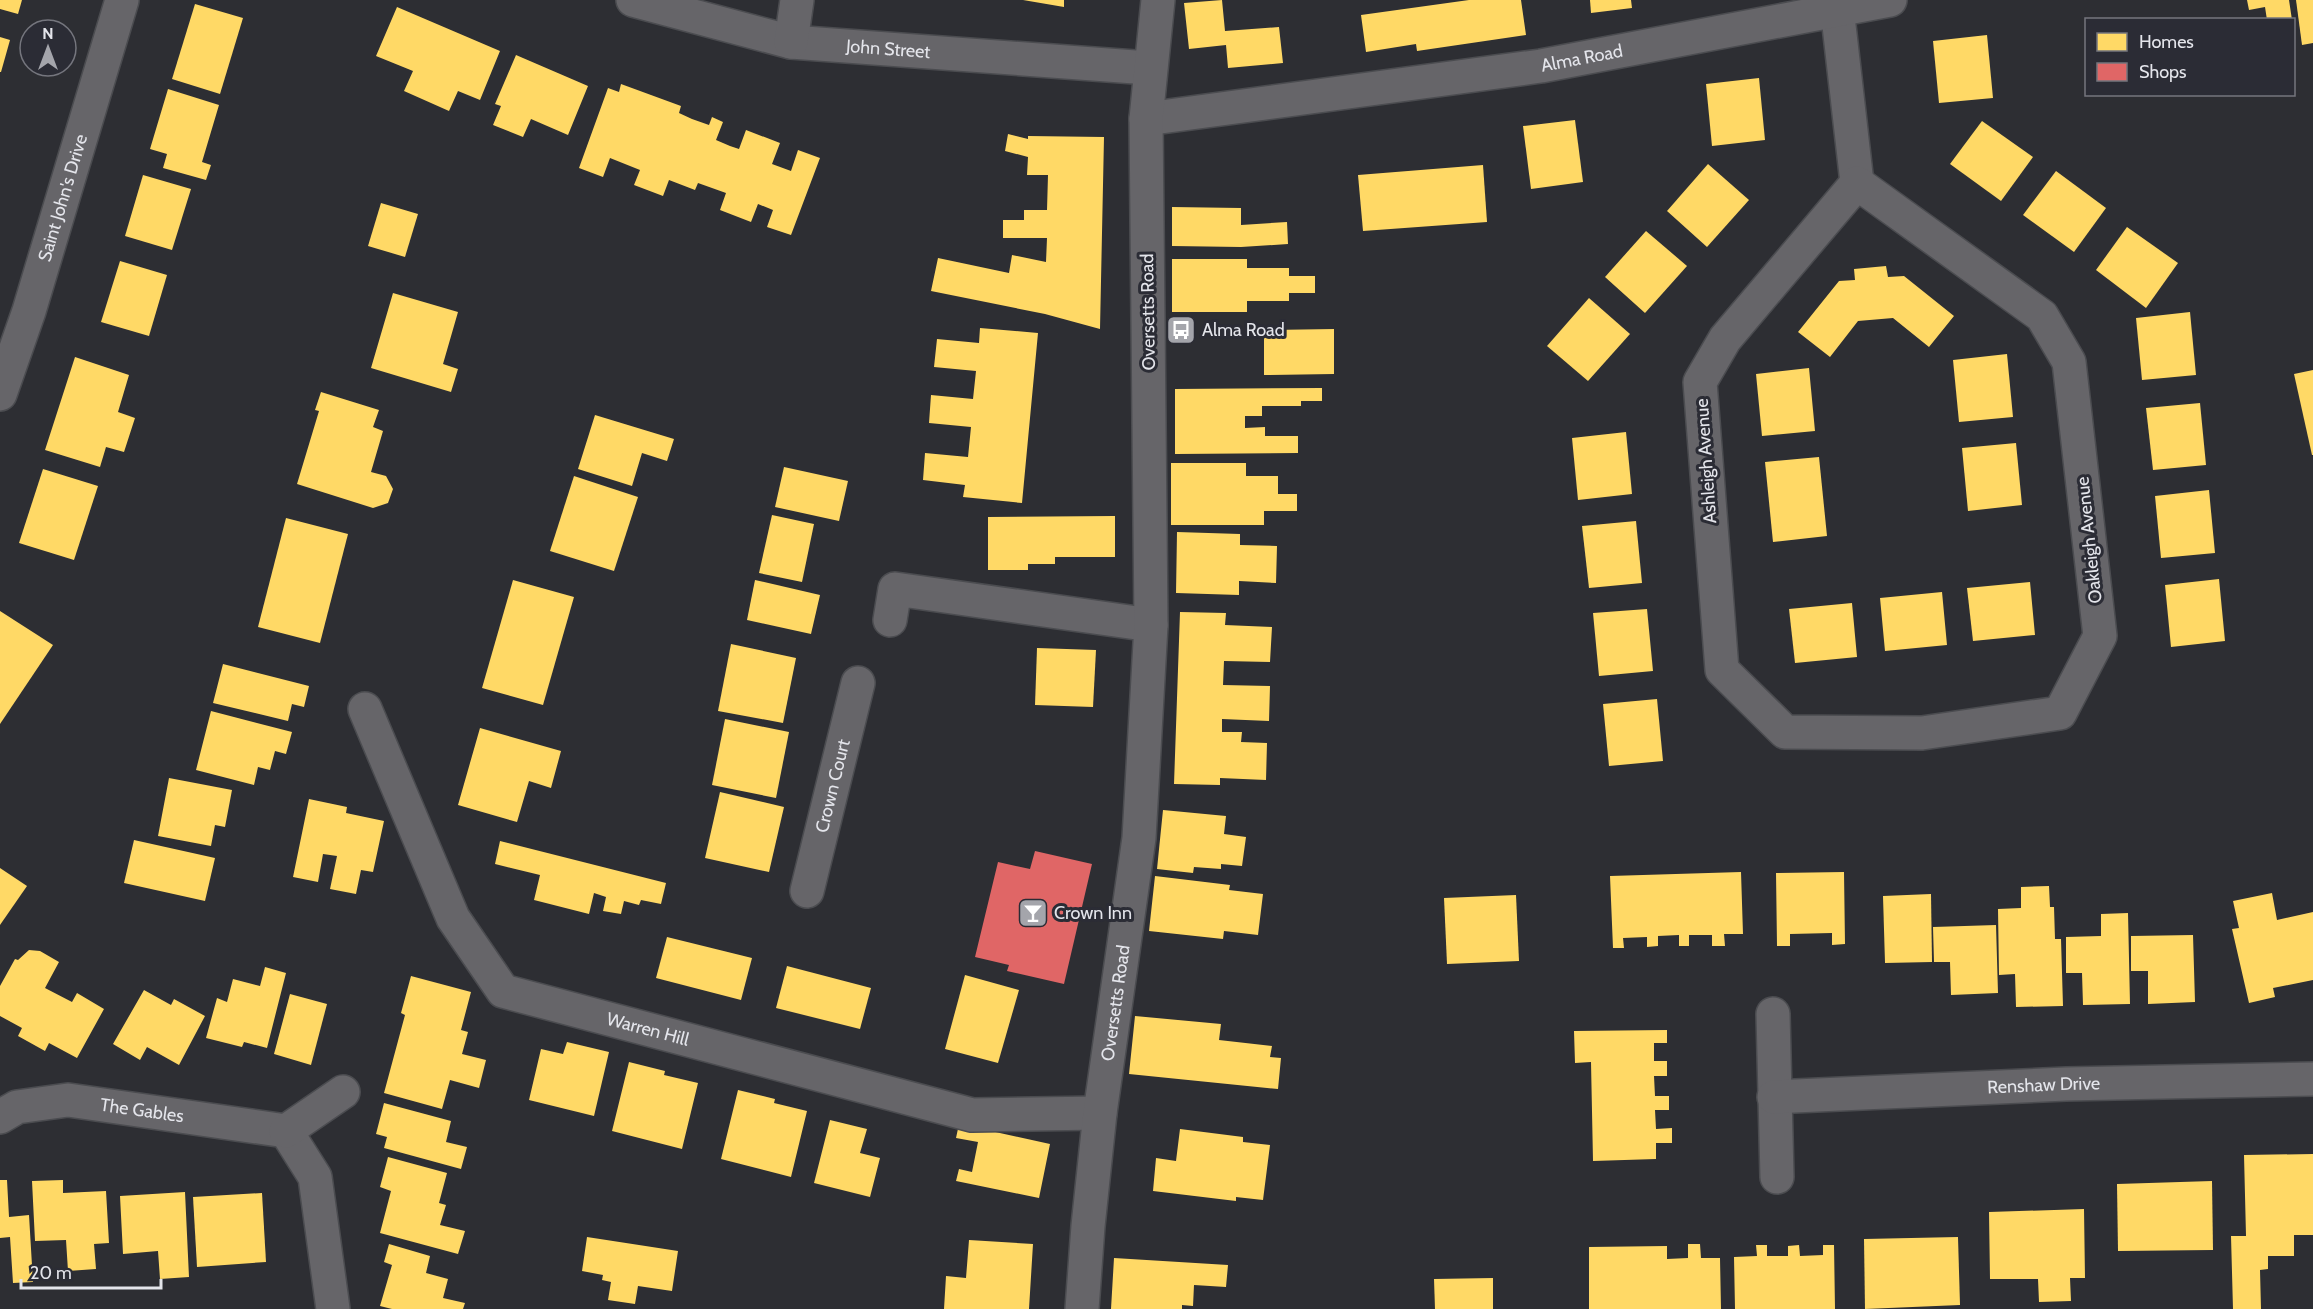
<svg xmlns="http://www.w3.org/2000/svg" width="2313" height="1309" viewBox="0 0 2313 1309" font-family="Cabin,sans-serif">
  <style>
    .homes { fill: #ffd966 }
    .shops { fill: #e06666 }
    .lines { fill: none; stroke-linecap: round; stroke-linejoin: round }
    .street-casing { stroke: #4b4c50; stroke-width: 36 }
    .street { stroke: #666569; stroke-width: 33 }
    .labels { text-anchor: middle; stroke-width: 6; stroke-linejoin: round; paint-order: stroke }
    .street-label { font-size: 18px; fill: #e4e5eb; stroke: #2b2c35 }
    .poi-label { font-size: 18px; fill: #e4e5eb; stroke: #2b2c35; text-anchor: start }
  </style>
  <rect width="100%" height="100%" fill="#2d2e33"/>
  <g class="homes">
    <polygon points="0,0 22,0 18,14 0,9"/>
    <polygon points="1023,0 1064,0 1064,7"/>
    <polygon points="1222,0 1225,31 1279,27 1283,63 1228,68 1226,45 1189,49 1184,3"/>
    <polygon points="1469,0 1521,0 1526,35 1417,51 1416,44 1366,52 1361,15"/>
    <polygon points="1590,0 1631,0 1632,8 1591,13"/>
    <polygon points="2247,0 2289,0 2292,20 2267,20 2265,7 2249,10"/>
    <polygon points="2296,0 2313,0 2313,43 2302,45"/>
    <polygon points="195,4 243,18 220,94 172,79"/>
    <polygon points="397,7 500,51 480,100 458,91 449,111 404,91 413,71 376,56"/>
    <polygon points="1987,35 1993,98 1939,103 1933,41"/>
    <polygon points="0,37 10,40 1,72 0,72"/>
    <polygon points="516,55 588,86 568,135 531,119 523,137 493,125 501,106 495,104"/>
    <polygon points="1759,78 1765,140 1712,146 1706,84"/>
    <polygon points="621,84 681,106 679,113 692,119 709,125 712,117 723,122 716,140 730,146 739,149 746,130 780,143 772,164 791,171 798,150 820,158 791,235 767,227 773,210 758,204 751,222 720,210 726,193 698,183 695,190 669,180 663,196 634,185 640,170 610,158 603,177 579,168 608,88 619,92"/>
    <polygon points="168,89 219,105 202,162 211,165 206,180 163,168 167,154 150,149"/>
    <polygon points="1575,120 1583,182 1531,189 1523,126"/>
    <polygon points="1982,121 2033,157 2001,201 1950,164"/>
    <polygon points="1008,134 1028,139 1028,136 1104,137 1100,329 1045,314 931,291 938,258 1009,273 1012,255 1046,262 1047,238 1003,238 1003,220 1024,220 1024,210 1047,210 1048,175 1027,175 1028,157 1005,151"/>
    <polygon points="1708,164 1749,200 1707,247 1667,211"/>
    <polygon points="1483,165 1487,222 1363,231 1358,175"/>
    <polygon points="2056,171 2106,208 2074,252 2023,215"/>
    <polygon points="143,175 191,189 172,250 125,236"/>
    <polygon points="381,203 418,214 405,257 368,246"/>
    <polygon points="1172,207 1241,208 1241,225 1287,222 1288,244 1241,247 1172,246"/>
    <polygon points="2127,227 2178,263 2146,308 2096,270"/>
    <polygon points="1646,231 1687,266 1645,313 1605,277"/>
    <polygon points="1172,259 1247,259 1247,268 1289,268 1289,276 1315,276 1315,293 1289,293 1289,301 1247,301 1247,312 1172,312"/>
    <polygon points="120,261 167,275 149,336 101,322"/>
    <polygon points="1886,266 1888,277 1904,276 1954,316 1929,347 1893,318 1858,321 1830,357 1798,332 1839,281 1855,280 1854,269"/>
    <polygon points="393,293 458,312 443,364 458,369 451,392 371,368"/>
    <polygon points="1589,298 1630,334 1588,381 1547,346"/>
    <polygon points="2190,312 2196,375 2142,380 2136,318"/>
    <polygon points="980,328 1038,333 1022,503 963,497 965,485 923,480 925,453 968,457 971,427 929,423 931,395 973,399 976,371 934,367 937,339 979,343"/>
    <polygon points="1334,329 1334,374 1264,375 1264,330"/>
    <polygon points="2007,354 2013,417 1959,422 1953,360"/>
    <polygon points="75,357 129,375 118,412 135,418 124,452 106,447 100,467 45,450"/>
    <polygon points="1809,368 1815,431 1762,436 1756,374"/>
    <polygon points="2313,370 2313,455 2312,455 2294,374"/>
    <polygon points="1322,388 1322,401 1301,401 1301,406 1262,406 1262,416 1245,416 1245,428 1265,427 1265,436 1298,436 1298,453 1175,454 1175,389"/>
    <polygon points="321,392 379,410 373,427 383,431 371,472 386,476 393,489 388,503 373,508 297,484 319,411 315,410"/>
    <polygon points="2200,403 2206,465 2153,470 2146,408"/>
    <polygon points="595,415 674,439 667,461 642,453 632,486 578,469"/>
    <polygon points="1626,432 1632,494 1578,500 1572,438"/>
    <polygon points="2016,443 2022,505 1968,511 1962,448"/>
    <polygon points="1819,457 1827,536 1773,542 1765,462"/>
    <polygon points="1171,463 1246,463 1246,476 1278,476 1278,494 1297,494 1297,511 1264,511 1264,525 1171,525"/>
    <polygon points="784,467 848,481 839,521 775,507"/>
    <polygon points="43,469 98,486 74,560 19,543"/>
    <polygon points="574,476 638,497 614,571 550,551"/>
    <polygon points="2209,490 2215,553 2161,558 2155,496"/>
    <polygon points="772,515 814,524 802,582 759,573"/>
    <polygon points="1115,516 1115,557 1055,557 1055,564 1028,564 1028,570 988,570 988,517"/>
    <polygon points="286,518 348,534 320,643 258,627"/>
    <polygon points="1636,521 1642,583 1589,588 1582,526"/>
    <polygon points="1177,532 1240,534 1240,545 1277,546 1276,583 1239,581 1239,595 1176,593"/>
    <polygon points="2219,579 2225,641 2171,647 2165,585"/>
    <polygon points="513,580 574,597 543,705 482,688"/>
    <polygon points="755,580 820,595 811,634 747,620"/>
    <polygon points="2030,582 2035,635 1973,641 1967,588"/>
    <polygon points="1942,592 1947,645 1885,651 1880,598"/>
    <polygon points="1852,603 1857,657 1795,663 1789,609"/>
    <polygon points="1647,609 1653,671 1599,676 1593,613"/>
    <polygon points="0,611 53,645 0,724"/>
    <polygon points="1180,612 1226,613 1225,625 1272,627 1270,662 1224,661 1223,685 1270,686 1269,721 1222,719 1222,732 1242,732 1241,742 1267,743 1266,780 1220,778 1220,785 1174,784"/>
    <polygon points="731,644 796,658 783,723 718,711"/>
    <polygon points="1037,648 1096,650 1093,707 1035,705"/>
    <polygon points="223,664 309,686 304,707 292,704 288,721 213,703"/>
    <polygon points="1657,699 1663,761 1609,766 1603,704"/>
    <polygon points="211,711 292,732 286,754 275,751 270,770 258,767 254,785 196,770"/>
    <polygon points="725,719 789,732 776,798 712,785"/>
    <polygon points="480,728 561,751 551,788 529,781 517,822 458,805"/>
    <polygon points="169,778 232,790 225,827 215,825 211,846 158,836"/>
    <polygon points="720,792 784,807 769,872 705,858"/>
    <polygon points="309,799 347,807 346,813 384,821 373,872 361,870 356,894 330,889 337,856 323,854 318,882 293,877"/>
    <polygon points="1163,810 1226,816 1224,834 1246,837 1242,866 1221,864 1221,869 1194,867 1193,873 1157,869"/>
    <polygon points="134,840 215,858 205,901 124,883"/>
    <polygon points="500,841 666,883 661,904 641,900 639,905 624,901 621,914 603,911 606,897 594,893 589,914 534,900 540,875 495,864"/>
    <polygon points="0,868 27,886 0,925"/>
    <polygon points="1741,872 1743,934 1724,934 1725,946 1712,946 1712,935 1689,935 1689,946 1679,946 1679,935 1658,936 1658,946 1647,947 1647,937 1623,938 1624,948 1613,948 1610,876"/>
    <polygon points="1844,872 1845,944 1832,945 1832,933 1790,934 1790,946 1777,946 1776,873"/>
    <polygon points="1155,876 1230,885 1229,890 1263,894 1258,935 1224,931 1223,939 1149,931"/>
    <polygon points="2049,886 2050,907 2054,907 2055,939 2061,939 2063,1006 2016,1007 2015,974 1999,975 1998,909 2021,908 2021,887"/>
    <polygon points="2272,893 2277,920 2313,912 2313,980 2273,988 2275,997 2249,1003 2232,929 2239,928 2233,901"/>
    <polygon points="1931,894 1932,962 1885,963 1883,896"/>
    <polygon points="1516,895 1519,961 1447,964 1444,898"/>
    <polygon points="2128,913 2130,1004 2083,1005 2082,973 2066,973 2066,937 2101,936 2101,914"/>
    <polygon points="1996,925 1998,993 1951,995 1950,962 1934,962 1933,927"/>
    <polygon points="2193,935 2195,1002 2148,1004 2148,971 2131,971 2131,936"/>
    <polygon points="667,937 752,958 741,1000 656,978"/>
    <polygon points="29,950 40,951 59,962 45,988 72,1002 77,993 104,1009 77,1058 49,1043 45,1051 18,1036 22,1028 0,1016 0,986 15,959 18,960"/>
    <polygon points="787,966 871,988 860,1029 776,1008"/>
    <polygon points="265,967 286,973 267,1048 244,1042 242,1047 206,1038 217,998 227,1002 233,979 260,986"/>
    <polygon points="965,975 1019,990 998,1063 945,1049"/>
    <polygon points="411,976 471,992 461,1030 468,1032 462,1054 486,1060 479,1088 450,1080 442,1109 384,1093 405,1015 401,1013"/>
    <polygon points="144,990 171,1005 174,999 205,1016 179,1065 147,1047 140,1060 113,1044"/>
    <polygon points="290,994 327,1004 311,1065 274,1054"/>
    <polygon points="1135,1016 1221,1024 1219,1040 1272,1046 1270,1057 1281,1058 1278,1089 1129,1074"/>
    <polygon points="1667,1030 1667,1043 1654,1043 1654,1061 1667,1061 1667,1076 1654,1076 1655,1096 1669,1096 1669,1110 1655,1110 1656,1129 1672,1128 1672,1143 1656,1143 1656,1159 1593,1161 1591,1062 1575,1063 1574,1031"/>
    <polygon points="567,1042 609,1052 594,1116 529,1100 541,1049 563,1054"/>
    <polygon points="629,1062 665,1071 664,1075 698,1083 682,1149 612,1131"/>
    <polygon points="738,1090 775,1099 774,1103 807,1111 791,1177 721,1159"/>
    <polygon points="384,1103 451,1121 446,1142 467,1147 461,1169 384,1148 387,1137 376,1134"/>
    <polygon points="830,1120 867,1129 860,1153 880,1158 870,1197 814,1183"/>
    <polygon points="959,1124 1050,1144 1039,1198 956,1181 959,1169 972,1172 978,1142 956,1138"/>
    <polygon points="1180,1129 1243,1137 1243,1142 1270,1145 1263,1200 1236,1197 1236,1201 1153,1191 1156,1158 1176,1161"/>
    <polygon points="2313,1154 2313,1235 2294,1235 2294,1256 2268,1256 2268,1269 2260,1270 2261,1309 2233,1309 2231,1236 2246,1236 2244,1155"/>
    <polygon points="388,1157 447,1173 439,1203 446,1205 440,1225 465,1231 458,1254 380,1233 391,1191 380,1187"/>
    <polygon points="0,1180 7,1180 9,1217 29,1215 33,1282 13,1283 10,1237 0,1238"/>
    <polygon points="63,1180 63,1193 106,1191 109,1243 94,1244 96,1269 68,1271 66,1240 35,1241 32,1181"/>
    <polygon points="2212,1181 2213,1250 2118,1251 2117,1184"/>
    <polygon points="185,1192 189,1277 160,1279 158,1251 123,1254 120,1196"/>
    <polygon points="262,1193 266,1262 197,1267 193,1197"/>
    <polygon points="2084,1209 2085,1278 2070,1278 2071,1301 2039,1302 2038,1279 1990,1279 1989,1212"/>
    <polygon points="587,1237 678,1251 672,1291 638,1286 635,1304 608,1300 611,1282 602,1280 603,1275 582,1271"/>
    <polygon points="1958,1237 1960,1305 1865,1309 1864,1239"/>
    <polygon points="969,1240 1033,1244 1029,1309 944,1309 946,1276 966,1278"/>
    <polygon points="389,1244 430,1256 426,1273 448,1279 443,1298 465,1303 463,1309 392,1309 380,1306 392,1265 384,1262"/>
    <polygon points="1688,1244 1700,1244 1701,1258 1720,1258 1721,1309 1589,1309 1589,1247 1667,1246 1667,1259 1688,1258"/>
    <polygon points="1756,1245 1767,1245 1767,1256 1788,1256 1788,1246 1799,1245 1800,1256 1823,1255 1823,1245 1834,1245 1835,1309 1735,1309 1734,1257 1757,1256"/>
    <polygon points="1114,1258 1228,1265 1226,1287 1194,1285 1193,1306 1182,1305 1182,1309 1111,1309"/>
    <polygon points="1493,1278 1493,1309 1435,1309 1434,1279"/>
  </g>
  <polygon class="shops" points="1035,851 1092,864 1064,984 1007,971 1009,965 975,957 998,862 1030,869"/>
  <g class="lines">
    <g class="street-casing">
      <g id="street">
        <path id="s1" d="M633,0L791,42L1149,68"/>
        <polyline points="1837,8 1857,183"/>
        <polyline points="791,42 797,0"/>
        <path id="s2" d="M1146,119L1541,66L1890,0"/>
        <polygon points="1857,183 2042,316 2069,362 2100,636 2060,713 1922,733 1785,732 1722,670 1700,382 1725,339"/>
        <path id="s3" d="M0,394L29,311L122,0"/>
        <polyline points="890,620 895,589 1151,625"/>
        <path id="s4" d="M365,709L453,918L503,991L972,1115L1100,1113"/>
        <path id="s5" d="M807,891L858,683"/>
        <polyline points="1773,1014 1777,1177"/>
        <path id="s6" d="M1774,1097L2066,1084L2313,1079"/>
        <path id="s7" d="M0,1117L17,1107L68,1100L286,1131L315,1177L333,1309"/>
        <polyline points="286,1131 343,1092"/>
        <path id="s8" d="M1082,1309L1088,1226L1100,1113L1139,838L1151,625L1146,119L1158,0"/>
      </g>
    </g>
    <use href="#street" class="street"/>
  </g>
  <defs>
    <g id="bus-square" transform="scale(1.5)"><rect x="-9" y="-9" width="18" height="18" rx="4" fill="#a4a5ab" stroke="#2b2c35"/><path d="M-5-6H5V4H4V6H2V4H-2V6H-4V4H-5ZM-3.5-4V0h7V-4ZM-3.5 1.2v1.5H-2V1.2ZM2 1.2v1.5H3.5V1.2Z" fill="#fff"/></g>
    <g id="bar-square" transform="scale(1.5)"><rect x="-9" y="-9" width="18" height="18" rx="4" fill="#a4a5ab" stroke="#2b2c35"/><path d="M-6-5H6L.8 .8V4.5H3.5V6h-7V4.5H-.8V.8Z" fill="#fff"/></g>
  </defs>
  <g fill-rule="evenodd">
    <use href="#bus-square" x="1181" y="330"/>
    <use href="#bar-square" x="1033" y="913"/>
  </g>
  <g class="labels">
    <g class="street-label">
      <text dy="6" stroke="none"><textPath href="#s1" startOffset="261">John Street</textPath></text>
      <text dy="6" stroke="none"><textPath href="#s2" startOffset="440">Alma Road</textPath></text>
      <text dy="6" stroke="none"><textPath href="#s3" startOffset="206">Saint John's Drive</textPath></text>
      <text transform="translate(1148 312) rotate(-91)" y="6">Oversetts Road</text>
      <text transform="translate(1706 461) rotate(-94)" y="6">Ashleigh Avenue</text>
      <text transform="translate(2089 540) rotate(-96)" y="6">Oakleigh Avenue</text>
      <text dy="6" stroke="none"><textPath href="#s5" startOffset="108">Crown Court</textPath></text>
      <text dy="6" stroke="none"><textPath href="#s8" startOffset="308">Oversetts Road</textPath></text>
      <text dy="6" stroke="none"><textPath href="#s4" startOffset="465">Warren Hill</textPath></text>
      <text dy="6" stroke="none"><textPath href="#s6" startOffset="270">Renshaw Drive</textPath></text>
      <text dy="6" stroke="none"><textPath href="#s7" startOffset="146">The Gables</textPath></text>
    </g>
    <g class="poi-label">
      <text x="1202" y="336">Alma Road</text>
      <text x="1054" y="919">Crown Inn</text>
    </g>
  </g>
  <rect x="2085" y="18" width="210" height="78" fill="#2b2c35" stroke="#75767e" stroke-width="1.5"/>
  <rect x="2097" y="33" width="30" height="18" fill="#ffd966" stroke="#75767e" stroke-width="1.5"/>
  <text x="2139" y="48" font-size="18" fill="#e4e5eb">Homes</text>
  <rect x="2097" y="63" width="30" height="18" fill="#e06666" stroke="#75767e" stroke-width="1.5"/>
  <text x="2139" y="78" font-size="18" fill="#e4e5eb">Shops</text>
  <g transform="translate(48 48)"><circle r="28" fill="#2b2c35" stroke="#75767e" stroke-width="1.5"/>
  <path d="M0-4.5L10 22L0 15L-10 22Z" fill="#a4a5ab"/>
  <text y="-9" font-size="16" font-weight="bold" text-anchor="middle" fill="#e4e5eb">N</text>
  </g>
  <path d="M21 1279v9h140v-9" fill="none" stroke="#e4e5eb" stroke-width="3"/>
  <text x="30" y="1279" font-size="18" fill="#e4e5eb" stroke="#2b2c35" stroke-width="4.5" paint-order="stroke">20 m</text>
</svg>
